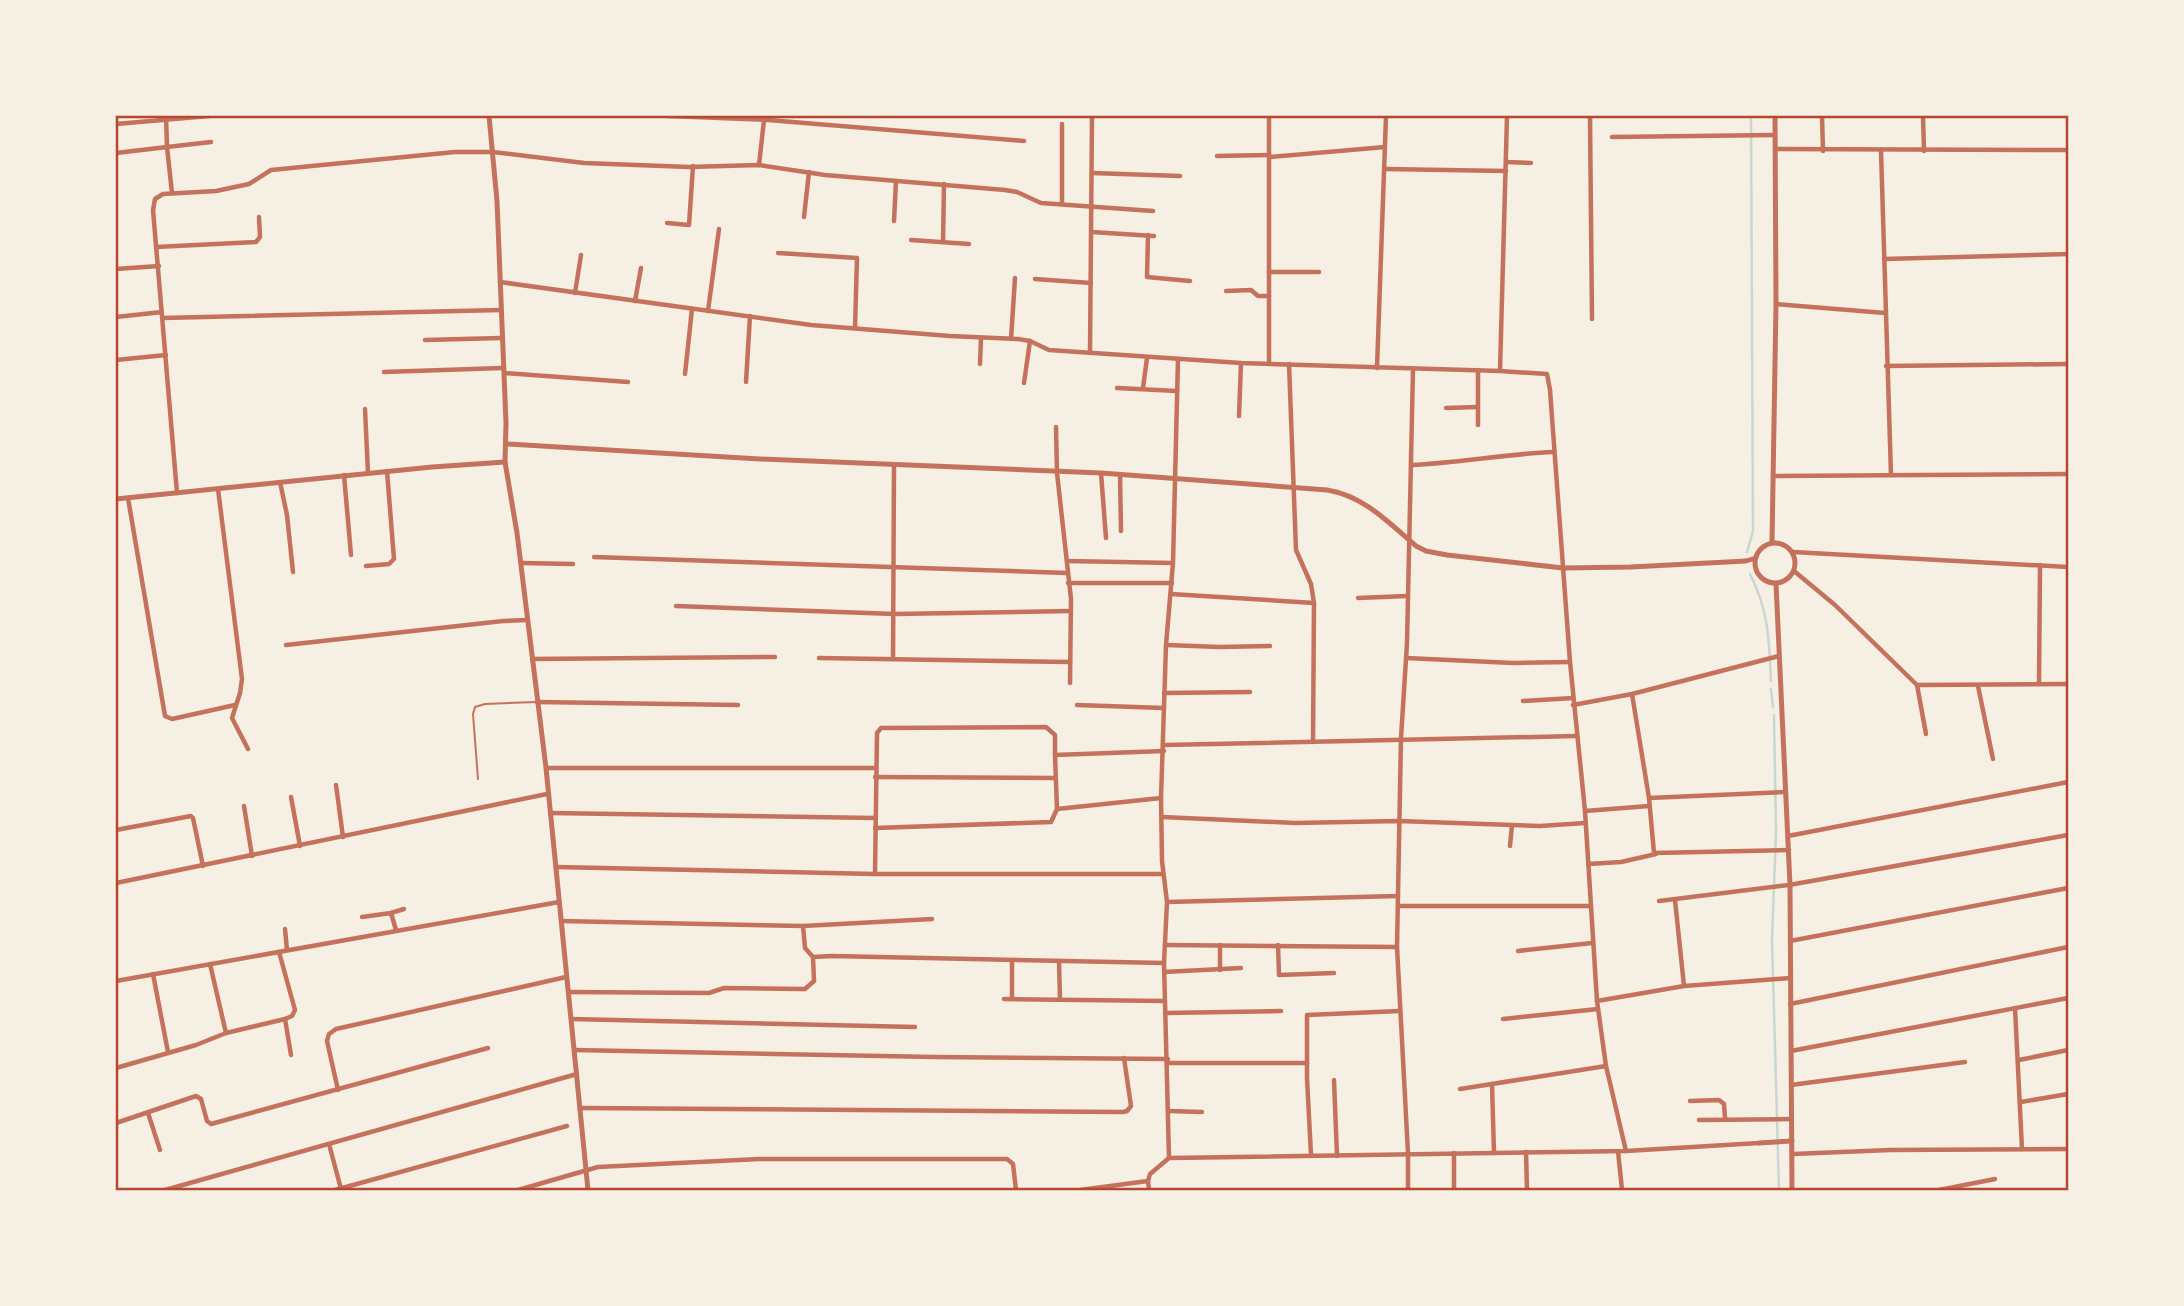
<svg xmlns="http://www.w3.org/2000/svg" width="2184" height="1306" viewBox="0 0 2184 1306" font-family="'Sofia Sans Condensed',sans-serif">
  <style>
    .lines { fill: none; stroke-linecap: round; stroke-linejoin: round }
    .stream { stroke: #c9d6d2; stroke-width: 2.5 }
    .service { stroke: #c5725c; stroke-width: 2 }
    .minor { stroke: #c5725c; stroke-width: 4.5 }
    .tertiary { stroke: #c5725c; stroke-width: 5 }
    .neatline { fill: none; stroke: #b5482f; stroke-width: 2.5 }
  </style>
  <rect width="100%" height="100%" fill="#f6efe4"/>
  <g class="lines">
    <g class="stream">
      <polyline points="1747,552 1753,531 1751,116"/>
      <path d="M1750,574C1769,612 1769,639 1771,681"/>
      <polyline points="1771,689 1773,707"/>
      <polyline points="1774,715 1776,832 1772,940 1779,1190"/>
    </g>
    <polyline class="service" points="478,779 473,714 475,707 485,704 536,702"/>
    <g class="minor">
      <polyline points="166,116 167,147 211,142"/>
      <polyline points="668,116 768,120 1024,141"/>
      <polyline points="1590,116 1592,319"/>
      <polyline points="1822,116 1823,151"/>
      <polyline points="1923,116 1924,151"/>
      <polyline points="116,124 209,116"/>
      <polyline points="1062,124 1062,204"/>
      <polyline points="1612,137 1775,135"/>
      <polyline points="1775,149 2068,150"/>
      <polyline points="1881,151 1891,475"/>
      <polyline points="116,153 167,147 172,193"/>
      <polyline points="1217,156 1269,155"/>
      <polyline points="1269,157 1385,147"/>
      <polyline points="1506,162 1531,163"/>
      <polyline points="759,165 764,120"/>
      <polyline points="1385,169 1506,171"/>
      <polyline points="1092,173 1180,176"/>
      <polyline points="804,217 809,172"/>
      <polyline points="894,221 896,181"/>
      <polyline points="667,223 689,225 693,166"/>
      <polyline points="1092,232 1154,236"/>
      <polyline points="1148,235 1147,277 1190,281"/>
      <polyline points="911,240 969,244"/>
      <polyline points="943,242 944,184"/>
      <polyline points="156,247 256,242 260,237 259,217"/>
      <polyline points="778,253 857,258 855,328"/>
      <polyline points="1884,259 2068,254"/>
      <polyline points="116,269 159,266"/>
      <polyline points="1269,272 1319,272"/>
      <polyline points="1035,279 1091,283"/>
      <polyline points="500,282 811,325 950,336 1018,339 1030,341 1049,350 1241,363 1500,371 1547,374 1550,390 1570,662 1585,811 1597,1001 1606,1066 1626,1151"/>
      <polyline points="1226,291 1251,290 1258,296 1269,296"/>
      <polyline points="575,293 581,255"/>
      <polyline points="635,301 641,268"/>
      <polyline points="1776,304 1885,313"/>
      <polyline points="708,311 719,229"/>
      <polyline points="116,317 162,312"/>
      <polyline points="163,318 501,310"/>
      <polyline points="1011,339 1015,278"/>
      <polyline points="425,340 501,338"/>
      <polyline points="1090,353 1092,116"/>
      <polyline points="116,360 166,355"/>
      <polyline points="980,364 981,338"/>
      <polyline points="1269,364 1269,116"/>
      <polyline points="1289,364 1296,550 1311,584 1314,603 1313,742"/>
      <polyline points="1886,366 2068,364"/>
      <polyline points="1377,368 1386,116"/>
      <polyline points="1500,371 1507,116"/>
      <polyline points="384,372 502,368"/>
      <polyline points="504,373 628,382"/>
      <polyline points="685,374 692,309"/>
      <polyline points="746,382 750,316"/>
      <polyline points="1024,383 1030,341"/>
      <polyline points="1117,388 1177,391"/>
      <polyline points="1143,388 1147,358"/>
      <polyline points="1446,408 1478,407"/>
      <polyline points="365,409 368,473"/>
      <polyline points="1239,416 1241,363"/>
      <polyline points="1478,425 1478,370"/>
      <polyline points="1056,427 1057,473 1071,599 1070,683"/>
      <path d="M1411,465C1459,463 1505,454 1553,452"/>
      <polyline points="1101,473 1106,538"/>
      <polyline points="1120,474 1121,531"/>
      <polyline points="344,475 351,555"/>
      <polyline points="1774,476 2068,474"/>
      <polyline points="280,482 287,515 293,572"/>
      <polyline points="218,489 242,679 240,693 232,718 248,749"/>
      <polyline points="177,493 153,210 155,199 163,194 216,191 249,184 271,170 455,152 493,152 584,163 689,167 759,165 825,175 1005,190 1017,192 1041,203 1153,211"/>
      <polyline points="128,498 165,716 172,719 235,705"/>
      <polyline points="1793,552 2068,567"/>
      <polyline points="594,557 1067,573"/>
      <polyline points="1067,561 1173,563"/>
      <polyline points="1746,561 1756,558"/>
      <polyline points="521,563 573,564"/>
      <polyline points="366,566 389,564 394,559 387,471"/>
      <polyline points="1794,571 1835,605 1917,685 2068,684"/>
      <polyline points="1068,583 1172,583"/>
      <polyline points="1171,594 1314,603"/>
      <polyline points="1358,598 1407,596"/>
      <polyline points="676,606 895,614 1071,611"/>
      <polyline points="286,645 503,621 527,620"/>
      <polyline points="1166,645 1220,647 1270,646"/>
      <polyline points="819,658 1070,662"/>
      <polyline points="1406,658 1513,663 1570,662"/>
      <polyline points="532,659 775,657"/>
      <polyline points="893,659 894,466"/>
      <polyline points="2039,684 2040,565"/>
      <polyline points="1917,685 1926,734"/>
      <polyline points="1978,686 1993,759"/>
      <polyline points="1164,693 1250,692"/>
      <polyline points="1632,694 1649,798 1654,853 1789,850"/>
      <polyline points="1523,701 1573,698"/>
      <polyline points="537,702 738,705"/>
      <polyline points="1077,705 1164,708"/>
      <polyline points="1573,705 1632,694 1779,656"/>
      <polyline points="1164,745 1577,736"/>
      <polyline points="546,768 876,768"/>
      <polyline points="875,777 1055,778"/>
      <polyline points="336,785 343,837"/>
      <polyline points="291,797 300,846"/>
      <polyline points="1649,798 1786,792"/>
      <polyline points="244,806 252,856"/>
      <polyline points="1057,809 1161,798"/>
      <polyline points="1585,811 1649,806"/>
      <polyline points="550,813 875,818"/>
      <polyline points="1162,817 1295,823 1399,821 1540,826 1585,823"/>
      <polyline points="875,828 1051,822 1057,809 1055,755"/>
      <polyline points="116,830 191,816 193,818 203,866"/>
      <polyline points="1788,836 2068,782"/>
      <polyline points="1510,846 1512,825"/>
      <polyline points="1588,864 1621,862 1656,854"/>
      <polyline points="556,867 875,874"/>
      <polyline points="1162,874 875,874 877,733 881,728 1046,727 1055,735 1055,755 1164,751"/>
      <polyline points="116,883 547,794"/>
      <polyline points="1675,900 1684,986"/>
      <polyline points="1659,901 1789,885 2068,835"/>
      <polyline points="1167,902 1398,896"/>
      <polyline points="1398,906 1590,906"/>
      <polyline points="391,913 404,909"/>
      <polyline points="362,917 391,913 396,930"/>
      <polyline points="561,921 803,926 805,948 813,957 832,956 1164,963"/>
      <polyline points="803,926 932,919"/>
      <polyline points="285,929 287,950"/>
      <polyline points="1790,941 2068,888"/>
      <polyline points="1165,945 1397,947"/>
      <polyline points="1278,945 1279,975 1334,973"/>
      <polyline points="1518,951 1592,943"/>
      <polyline points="279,952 295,1010 292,1016 285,1019"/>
      <polyline points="1059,961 1060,1000"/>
      <polyline points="210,964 226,1033 285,1019 291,1055"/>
      <polyline points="1220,970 1220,945"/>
      <polyline points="1164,972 1241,968"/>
      <polyline points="153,974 168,1052"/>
      <polyline points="116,981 559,902"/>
      <polyline points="568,992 709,993 724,988 805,989 814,981 813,957"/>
      <polyline points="1004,999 1164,1001"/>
      <polyline points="1012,999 1012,960"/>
      <polyline points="1597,1001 1684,986 1790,978"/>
      <polyline points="1790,1004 2068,947"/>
      <polyline points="2015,1008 2022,1149"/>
      <polyline points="1165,1013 1281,1011"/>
      <polyline points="571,1019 915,1027"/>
      <polyline points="1503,1019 1598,1009"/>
      <polyline points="574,1050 935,1057 1168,1059"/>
      <polyline points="1791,1051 2068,998"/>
      <polyline points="2019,1060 2068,1050"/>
      <polyline points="1168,1063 1307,1063"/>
      <polyline points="116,1068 196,1045 226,1033"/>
      <polyline points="1334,1080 1337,1156"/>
      <polyline points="1492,1084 1494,1153"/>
      <polyline points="1791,1085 1965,1062"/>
      <polyline points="1460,1089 1606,1066"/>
      <polyline points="338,1090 327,1041 329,1034 336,1029 566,977"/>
      <polyline points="1690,1101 1719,1100 1724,1104 1725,1118"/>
      <polyline points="2021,1102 2068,1094"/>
      <polyline points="580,1108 1123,1112 1127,1111 1131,1106 1124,1058"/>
      <polyline points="1169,1111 1202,1112"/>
      <polyline points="148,1113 160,1150"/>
      <polyline points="1699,1120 1792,1119"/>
      <polyline points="116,1123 196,1096 201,1099 207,1121 211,1124 488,1048"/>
      <polyline points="329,1144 341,1189"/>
      <polyline points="1618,1151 1622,1190"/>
      <polyline points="1526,1152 1527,1190"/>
      <polyline points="1454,1153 1454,1188"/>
      <polyline points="1793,1154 1890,1150 2068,1149"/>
      <polyline points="1311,1155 1307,1078 1307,1015 1400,1011"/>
      <polyline points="1169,1158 1164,963 1167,902 1162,861 1161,798 1166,645 1173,563 1178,359"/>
      <polyline points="1148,1181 1149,1190"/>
      <polyline points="165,1190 577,1074"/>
      <polyline points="335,1190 567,1126"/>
      <polyline points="518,1190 598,1167 759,1159 1007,1159 1013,1164 1016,1190"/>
      <polyline points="1080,1190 1148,1181 1150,1174 1169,1158 1626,1151 1759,1143"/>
      <polyline points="1408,1190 1408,1153 1397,947 1401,738 1407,643 1413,369"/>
      <polyline points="1939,1190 1995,1179"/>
    </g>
    <g class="tertiary">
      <polyline points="489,116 497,201 506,423 505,462 517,533 546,768 588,1190"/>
      <path d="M506,444L760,459L1101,473L1327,490C1364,496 1388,522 1416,546L1426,551L1447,555L1563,568L1631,567L1746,561"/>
      <polyline points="116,499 432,467 505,462"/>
      <circle cx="1775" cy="563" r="20"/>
      <polyline points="1772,543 1776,304 1775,116"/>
      <polyline points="1776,584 1790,885 1792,1190"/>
      <polyline points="1759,1143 1792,1141"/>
    </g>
  </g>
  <rect width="2184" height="1306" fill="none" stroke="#f6efe4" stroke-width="234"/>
  <rect x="117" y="117" width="1950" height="1072" class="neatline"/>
</svg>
